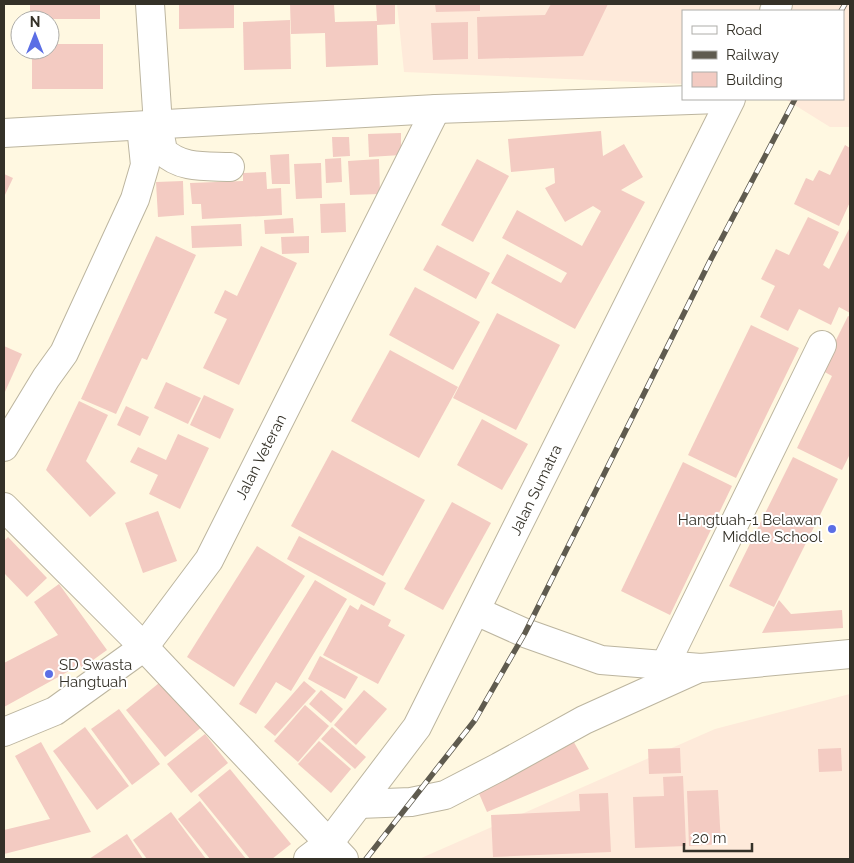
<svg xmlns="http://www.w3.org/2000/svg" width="854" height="863" viewBox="0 0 854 863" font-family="Raleway,sans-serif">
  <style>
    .industrial { fill: #feeada }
    .building { fill: #f3cbc2 }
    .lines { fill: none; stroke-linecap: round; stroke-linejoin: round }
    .minor-casing { stroke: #bcb59f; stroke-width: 30 }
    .highway-casing { stroke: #bcb59f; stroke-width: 30 }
    .minor { stroke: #fff; stroke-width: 28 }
    .highway { stroke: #fff; stroke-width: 28 }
    .rail-casing { stroke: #5f5b4f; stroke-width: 5.5 }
    .rail { stroke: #fff; stroke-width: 4; stroke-dasharray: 11; stroke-linecap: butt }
    .poi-dot { fill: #5b6ee5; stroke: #fff; stroke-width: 2 }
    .labels { text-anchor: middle; stroke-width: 4; stroke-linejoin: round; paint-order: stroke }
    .street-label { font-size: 15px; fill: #343128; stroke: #fff }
    .poi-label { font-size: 15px; fill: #343128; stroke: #fff; text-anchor: end }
  </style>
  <rect width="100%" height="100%" fill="#fff8e1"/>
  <g class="industrial">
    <polygon points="397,4 850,4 850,127 830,127 785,99 843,99 843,11 683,11 683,84 404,72"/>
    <polygon points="850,694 850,859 419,859 715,729"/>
  </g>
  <g class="building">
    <rect x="30" y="4" width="70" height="15"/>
    <polygon points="179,4 234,4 234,28 179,29"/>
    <polygon points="290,4 334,4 335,22 377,21 376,4 395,4 395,24 377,25 378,65 326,67 325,33 291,34"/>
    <polygon points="435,4 480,4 480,11 436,12"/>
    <polygon points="551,4 608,4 583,56 478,59 477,17 545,15"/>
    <polygon points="290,20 291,69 244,70 243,22"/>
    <polygon points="468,22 468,59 433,60 431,23"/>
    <polygon points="50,44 103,44 103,89 32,89 32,50 50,50"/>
    <polygon points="601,131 603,156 624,144 643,177 621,190 645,202 575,329 491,283 507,254 561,283 567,273 502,238 517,210 582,246 601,211 593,206 565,222 545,188 555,183 554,168 511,172 508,139"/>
    <polygon points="401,133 401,155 369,157 368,134"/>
    <polygon points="332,137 349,137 350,156 333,157"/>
    <polygon points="845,145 850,148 850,202 839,226 794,204 806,178 813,181 819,170 830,175"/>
    <polygon points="289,154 290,184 272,184 270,155"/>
    <polygon points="341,158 342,182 326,183 325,159"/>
    <polygon points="379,159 380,194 350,195 348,161"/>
    <polygon points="477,159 509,176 473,242 441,225"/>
    <polygon points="321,163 322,198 296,199 294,164"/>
    <polygon points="266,172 267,189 281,188 282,215 202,219 201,204 192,204 190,183 243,181 243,173"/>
    <polygon points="4,174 13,178 4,197"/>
    <polygon points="183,181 184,215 158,217 156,182"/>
    <polygon points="345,203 346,232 321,233 320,204"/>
    <polygon points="808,217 839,232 823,265 829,269 850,227 850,313 839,307 831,325 799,309 788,331 760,317 775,286 761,279 776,249 789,255"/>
    <polygon points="293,218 294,233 265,234 264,220"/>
    <polygon points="241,224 242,246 192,248 191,226"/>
    <polygon points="156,236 196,255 147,360 142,358 116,414 81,399"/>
    <polygon points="309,236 309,253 282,254 281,237"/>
    <polygon points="437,245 490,273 476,299 423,270"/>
    <polygon points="261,246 297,263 239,385 203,368 227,319 214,313 225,290 237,296"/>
    <polygon points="415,287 480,322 453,370 389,335"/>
    <polygon points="497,313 560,345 516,430 453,398"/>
    <polygon points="848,316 850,317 850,454 842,470 797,448 832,376 821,370"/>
    <polygon points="751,325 799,348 736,478 688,455"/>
    <polygon points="4,346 22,354 4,394"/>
    <polygon points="390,350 458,387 419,458 351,421"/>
    <polygon points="166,382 201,398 188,424 154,408"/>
    <polygon points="204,395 234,409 220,439 190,425"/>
    <polygon points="79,401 108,415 86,461 116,493 90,517 46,470"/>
    <polygon points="126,406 149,417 140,436 117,425"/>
    <polygon points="482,419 528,444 502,490 457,465"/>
    <polygon points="178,434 209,448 180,509 149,494 158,475 130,462 138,447 166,460"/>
    <polygon points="332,450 425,500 383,576 291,526"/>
    <polygon points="793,457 838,479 774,607 729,586"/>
    <polygon points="683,462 732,486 670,615 621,591"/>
    <polygon points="452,502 491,523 443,610 404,589"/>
    <polygon points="158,511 177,561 143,573 125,523"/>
    <polygon points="299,536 386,583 374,606 287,559"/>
    <polygon points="8,537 47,578 27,597 4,573 4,541"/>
    <polygon points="257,546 305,576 234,687 187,657"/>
    <polygon points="315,580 347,599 291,691 276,682 256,714 239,704"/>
    <polygon points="59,584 107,650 82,668 80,665 4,707 4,663 58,635 34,602"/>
    <polygon points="779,600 791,614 842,610 843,628 762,633"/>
    <polygon points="361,604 391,620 388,626 405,635 378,684 323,655 350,605 358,610"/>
    <polygon points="320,656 358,677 345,699 308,679"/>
    <polygon points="164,679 203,726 165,757 126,710"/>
    <polygon points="304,681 316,691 275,736 264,727"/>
    <polygon points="321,690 343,709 331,723 309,704"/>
    <polygon points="364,690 387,709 356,745 334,725"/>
    <polygon points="305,705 329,726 298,762 274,741"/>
    <polygon points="119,709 160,764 132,785 91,729"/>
    <polygon points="85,727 129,786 97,810 53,751"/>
    <polygon points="332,727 366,757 355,769 321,739"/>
    <polygon points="205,734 228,763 191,793 167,764"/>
    <polygon points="571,737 589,769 487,812 477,789"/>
    <polygon points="319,741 351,769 331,793 298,764"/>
    <polygon points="41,742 91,832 4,854 4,830 50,819 15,756"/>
    <polygon points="680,748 681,773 649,774 648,749"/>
    <polygon points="841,748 842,771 819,772 818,749"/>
    <polygon points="230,769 291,844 272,859 250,859 198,795"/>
    <polygon points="683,776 686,846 635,848 633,797 664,796 663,777"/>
    <polygon points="718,790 721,844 689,846 687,791"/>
    <polygon points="608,793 611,852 493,857 491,815 580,811 579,794"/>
    <polygon points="200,801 246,859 210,859 178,819"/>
    <polygon points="171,812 206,859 147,859 133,840"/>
    <polygon points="127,834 143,859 89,859"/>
  </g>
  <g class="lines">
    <g class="minor-casing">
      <g id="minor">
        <path d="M150,4L158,125L163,151C181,169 206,166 230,167"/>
        <polyline points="774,11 778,4"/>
        <polyline points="4,133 436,109 719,99"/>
        <polyline points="4,447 46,378 64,353 135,199 145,165 141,126"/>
        <polyline points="4,507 144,647 344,859"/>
        <polyline points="476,611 525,633 601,660 701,668 850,654"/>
        <polyline points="665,665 822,345"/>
        <polyline points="4,732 55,711 144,647 209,560 436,109"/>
        <polyline points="359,804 411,802 445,795 499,767 584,720 697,669"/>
      </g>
    </g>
    <g class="highway-casing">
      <polyline id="highway" points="308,859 329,843 417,727 731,99"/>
    </g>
    <use href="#minor" class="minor"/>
    <use href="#highway" class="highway"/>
    <g class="rail-casing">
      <g id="rail">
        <polyline points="841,11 845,4"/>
        <polyline points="366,859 475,720 525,633 710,261 795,99"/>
      </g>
    </g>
    <use href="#rail" class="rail"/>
  </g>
  <g class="poi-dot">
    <circle cx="832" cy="529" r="5"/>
    <circle cx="49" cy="674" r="5"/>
  </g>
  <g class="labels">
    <g class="street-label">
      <text transform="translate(261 457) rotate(-63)" y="5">Jalan Veteran</text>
      <text transform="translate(536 490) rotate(-64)" y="5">Jalan Sumatra</text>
    </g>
    <g class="poi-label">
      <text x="822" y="525">Hangtuah-1 Belawan<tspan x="822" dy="17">Middle School</tspan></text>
      <text x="59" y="670" text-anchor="start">SD Swasta<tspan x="59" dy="17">Hangtuah</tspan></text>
    </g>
  </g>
  <rect width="854" height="863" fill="none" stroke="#343128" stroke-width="10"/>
  <rect x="682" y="10" width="162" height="90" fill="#ffffff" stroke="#aeada9"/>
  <rect x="692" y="26" width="25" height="8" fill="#ffffff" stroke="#aeada9"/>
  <text x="726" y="35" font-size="15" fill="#343128">Road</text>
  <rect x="692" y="51" width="25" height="8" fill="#5f5b4f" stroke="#aeada9"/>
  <text x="726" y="60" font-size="15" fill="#343128">Railway</text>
  <rect x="692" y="72" width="25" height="15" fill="#f3cbc2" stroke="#aeada9"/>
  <text x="726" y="85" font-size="15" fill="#343128">Building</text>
  <g transform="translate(35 35)"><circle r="24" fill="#ffffff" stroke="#aeada9"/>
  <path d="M0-4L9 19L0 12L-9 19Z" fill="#5b6ee5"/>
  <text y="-8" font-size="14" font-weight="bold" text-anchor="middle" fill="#343128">N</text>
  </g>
  <path d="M684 843v8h68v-8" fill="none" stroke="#343128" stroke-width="2.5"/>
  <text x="692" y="843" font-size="15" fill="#343128" stroke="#ffffff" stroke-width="4" paint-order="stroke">20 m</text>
</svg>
